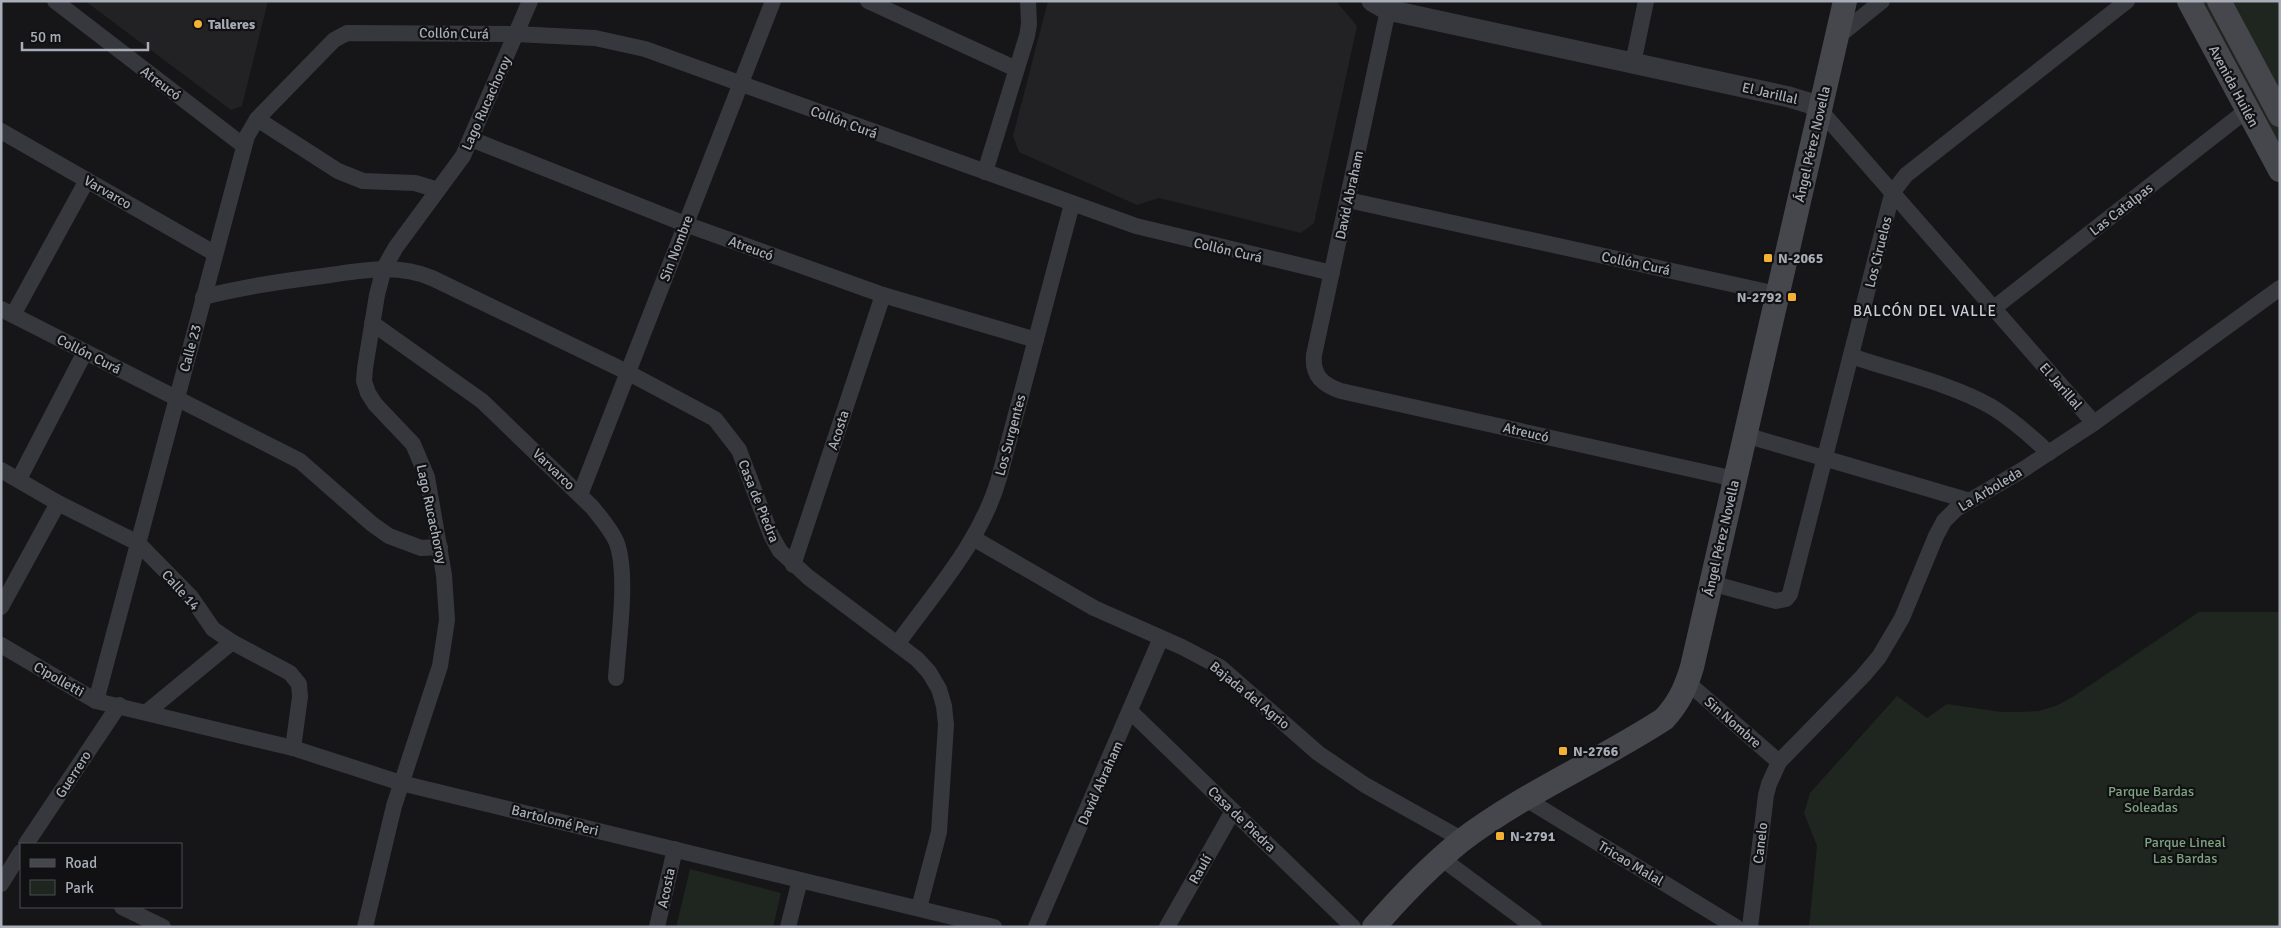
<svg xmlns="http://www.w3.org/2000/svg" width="2281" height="928" viewBox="0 0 2281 928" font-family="Signika,sans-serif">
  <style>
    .built { fill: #222225 }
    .green { fill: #1e261f }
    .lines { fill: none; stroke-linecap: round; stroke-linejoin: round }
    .minor { stroke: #37383d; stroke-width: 16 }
    .tertiary { stroke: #37383d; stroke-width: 21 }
    .secondary { stroke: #45474d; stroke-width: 24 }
    .poi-dot { fill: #f2b134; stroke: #111113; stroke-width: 2 }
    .labels { text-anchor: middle; stroke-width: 4.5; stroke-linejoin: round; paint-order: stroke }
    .poi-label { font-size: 14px; font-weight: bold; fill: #a8adb8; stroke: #111113; text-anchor: start }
    .street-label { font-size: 14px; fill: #a8adb8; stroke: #111113 }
    .park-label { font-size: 14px; fill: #7fa381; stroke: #111113 }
    .neighbourhood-label { font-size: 15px; letter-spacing: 1px; fill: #c9ccd4; stroke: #111113 }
  </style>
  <rect width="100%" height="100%" fill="#161618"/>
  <g class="built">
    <polygon points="85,1 268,1 242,106 231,110"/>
    <polygon points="1048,1 1336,1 1357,26 1314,223 1301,233 1159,198 1137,205 1019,152 1013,136"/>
  </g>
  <g class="green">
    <polygon points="2199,1 2212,1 2280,129 2280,152"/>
    <polygon points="2230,1 2280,1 2280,95"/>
    <polygon points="2199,612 2280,612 2280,927 1809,927 1817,846 1804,813 1810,793 1897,696 1927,718 1947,704 2001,712 2021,712 2039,711 2058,705 2074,696"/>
    <polygon points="690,869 781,893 773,927 676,927"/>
  </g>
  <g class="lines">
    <g class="minor">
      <polyline points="55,1 244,146"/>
      <polyline points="868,1 1016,69"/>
      <path d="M1388,10L1314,355C1312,376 1323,385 1341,391L1735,479"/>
      <polyline points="1836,38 1882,1"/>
      <polyline points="1633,63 1646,1"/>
      <polyline points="1820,110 2094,423"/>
      <polyline points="257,119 338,171 363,181 415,183 438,190"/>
      <polyline points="1,131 214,253"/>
      <polyline points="471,139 685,224 883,295 1036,340"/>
      <polyline points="985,172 1027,36 1029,24 1028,1"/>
      <polyline points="1348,200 1777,294"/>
      <path d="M203,297C243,287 282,281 323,276C360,271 396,263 432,278L627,372L715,419L739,450L771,535L780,551L808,577L917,659L929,672L939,689L944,706L946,725L939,832L919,908"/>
      <polyline points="1994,308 2247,110"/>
      <polyline points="1,309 300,461 372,524 389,536 421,548 440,547"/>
      <polyline points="13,315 87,180"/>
      <path d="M372,323L482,401L592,507C601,518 610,528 616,541C629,572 618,643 616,678"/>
      <path d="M1851,356C1895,371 1952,384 1992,407C2013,420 2031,436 2049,453"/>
      <polyline points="1745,435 1970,501"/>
      <polyline points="1,470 58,503 138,543 191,597 213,629 232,642 290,673 299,684 300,697 293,748"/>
      <polyline points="19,479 85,352"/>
      <polyline points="580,495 773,1"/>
      <polyline points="973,538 1094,608 1182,647 1220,667 1318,753 1365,785 1463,840"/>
      <polyline points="793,565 883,295"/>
      <polyline points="1711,583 1776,601 1786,599 1790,594 1890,202 1893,192 1906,175 2127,1"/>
      <polyline points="1,607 58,503"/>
      <path d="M898,643C936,590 981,541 999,478L1072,204"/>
      <polyline points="1,645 96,701 293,748 401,783 994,927"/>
      <polyline points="1687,682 1779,762"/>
      <polyline points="96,701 247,136 257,119 334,40 347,33 516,34 595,38 645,49 1136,226 1332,273"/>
      <polyline points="147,712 232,642"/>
      <polyline points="1131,712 1353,927"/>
      <polyline points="1526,799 1736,927"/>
      <polyline points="26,844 119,705"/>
      <polyline points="1441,858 1534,927"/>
      <polyline points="1,884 21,852"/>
      <polyline points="122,907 163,927"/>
      <polyline points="365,927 394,806 440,666 447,620 444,575 427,477 413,444 375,404 368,393 364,381 365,368 377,295 384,268 396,247 463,156 530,1"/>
      <polyline points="657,927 675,849"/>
      <polyline points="788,927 800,880"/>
      <polyline points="1036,927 1161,638"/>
      <polyline points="1167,927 1233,811"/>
      <polyline points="1750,927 1766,795 1769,784 1779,762 1863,676 1879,657 1902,618 1936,536 1944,521 1956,509 2024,469 2094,423 2280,288"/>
    </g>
    <polyline class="tertiary" points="1372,1 1388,10 1789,97 1809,103 1820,110"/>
    <g class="secondary">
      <polyline points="2189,1 2280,170"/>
      <polyline points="2219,1 2280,115"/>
      <path d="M1374,927C1401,896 1429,867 1461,841C1524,793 1598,762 1664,719C1679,703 1686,687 1692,667L1845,1"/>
    </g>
  </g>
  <g class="poi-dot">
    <circle cx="198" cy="24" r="5"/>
    <rect x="1763" y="253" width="10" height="10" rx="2.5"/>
    <rect x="1787" y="292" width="10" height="10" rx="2.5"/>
    <rect x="1558" y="746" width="10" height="10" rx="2.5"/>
    <rect x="1495" y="831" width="10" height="10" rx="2.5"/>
  </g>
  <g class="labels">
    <g class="poi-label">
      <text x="208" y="29">Talleres</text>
      <text x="1778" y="263">N-2065</text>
      <text x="1782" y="302" text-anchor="end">N-2792</text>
      <text x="1573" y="756">N-2766</text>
      <text x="1510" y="841">N-2791</text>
    </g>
    <g class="street-label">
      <text transform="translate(454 33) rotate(1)" y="5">Collón Curá</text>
      <text transform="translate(161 83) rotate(37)" y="5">Atreucó</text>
      <text transform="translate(2234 86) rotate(62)" y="5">Avenida Huilén</text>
      <text transform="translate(1770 93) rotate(13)" y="5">El Jarillal</text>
      <text transform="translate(486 103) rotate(-66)" y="5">Lago Rucachoroy</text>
      <text transform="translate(844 122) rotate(20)" y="5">Collón Curá</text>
      <text transform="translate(1812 144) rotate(-77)" y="5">Ángel Pérez Novella</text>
      <text transform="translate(108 192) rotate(30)" y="5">Varvarco</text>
      <text transform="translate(1349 195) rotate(-78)" y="5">David Abraham</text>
      <text transform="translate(2121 209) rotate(-38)" y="5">Las Catalpas</text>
      <text transform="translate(676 248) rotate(-69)" y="5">Sin Nombre</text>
      <text transform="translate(751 248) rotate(20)" y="5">Atreucó</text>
      <text transform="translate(1228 250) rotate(13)" y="5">Collón Curá</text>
      <text transform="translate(1878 252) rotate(-76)" y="5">Los Ciruelos</text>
      <text transform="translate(1636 263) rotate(12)" y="5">Collón Curá</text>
      <text transform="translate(190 348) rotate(-75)" y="5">Calle 23</text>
      <text transform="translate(89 354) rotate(27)" y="5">Collón Curá</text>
      <text transform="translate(2061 386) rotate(49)" y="5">El Jarillal</text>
      <text transform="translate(838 430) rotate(-72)" y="5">Acosta</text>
      <text transform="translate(1526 432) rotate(13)" y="5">Atreucó</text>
      <text transform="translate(1010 435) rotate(-75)" y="5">Los Surgentes</text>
      <text transform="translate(554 469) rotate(44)" y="5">Varvarco</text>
      <text transform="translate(1990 489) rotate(-31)" y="5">La Arboleda</text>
      <text transform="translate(759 501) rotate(68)" y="5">Casa de Piedra</text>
      <text transform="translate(432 514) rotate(78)" y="5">Lago Rucachoroy</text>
      <text transform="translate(1721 538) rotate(-77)" y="5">Ángel Pérez Novella</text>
      <text transform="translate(181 590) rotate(48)" y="5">Calle 14</text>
      <text transform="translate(59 679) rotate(30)" y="5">Cipolletti</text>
      <text transform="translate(1250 695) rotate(39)" y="5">Bajada del Agrio</text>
      <text transform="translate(1733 722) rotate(41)" y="5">Sin Nombre</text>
      <text transform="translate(73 774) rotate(-57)" y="5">Guerrero</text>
      <text transform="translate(1100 783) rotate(-66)" y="5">David Abraham</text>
      <text transform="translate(1242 819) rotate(44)" y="5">Casa de Piedra</text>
      <text transform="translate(555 820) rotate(14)" y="5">Bartolomé Peri</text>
      <text transform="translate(1760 843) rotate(-83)" y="5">Canelo</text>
      <text transform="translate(1631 863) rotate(31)" y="5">Tricao Malal</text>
      <text transform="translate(1200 869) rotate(-60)" y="5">Raulí</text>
      <text transform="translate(666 888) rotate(-78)" y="5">Acosta</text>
    </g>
    <g class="park-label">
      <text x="2151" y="796">Parque Bardas<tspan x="2151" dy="16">Soleadas</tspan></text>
      <text x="2185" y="847">Parque Lineal<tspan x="2185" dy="16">Las Bardas</tspan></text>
    </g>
    <g class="neighbourhood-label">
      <text x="1925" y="316">BALCÓN DEL VALLE</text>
    </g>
  </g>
  <rect width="2281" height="928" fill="none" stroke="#a8adb8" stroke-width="5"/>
  <rect x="20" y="843" width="162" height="65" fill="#111113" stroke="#4d4f55"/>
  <rect x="30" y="859" width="25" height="8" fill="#45474d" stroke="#4d4f55"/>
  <text x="65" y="868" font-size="15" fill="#a8adb8">Road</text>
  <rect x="30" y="880" width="25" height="15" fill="#1e261f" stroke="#4d4f55"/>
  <text x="65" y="893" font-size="15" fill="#a8adb8">Park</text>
  <path d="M22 42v8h126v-8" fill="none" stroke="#a8adb8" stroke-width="2.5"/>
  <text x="30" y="42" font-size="15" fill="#a8adb8" stroke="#111113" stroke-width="4" paint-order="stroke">50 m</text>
</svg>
